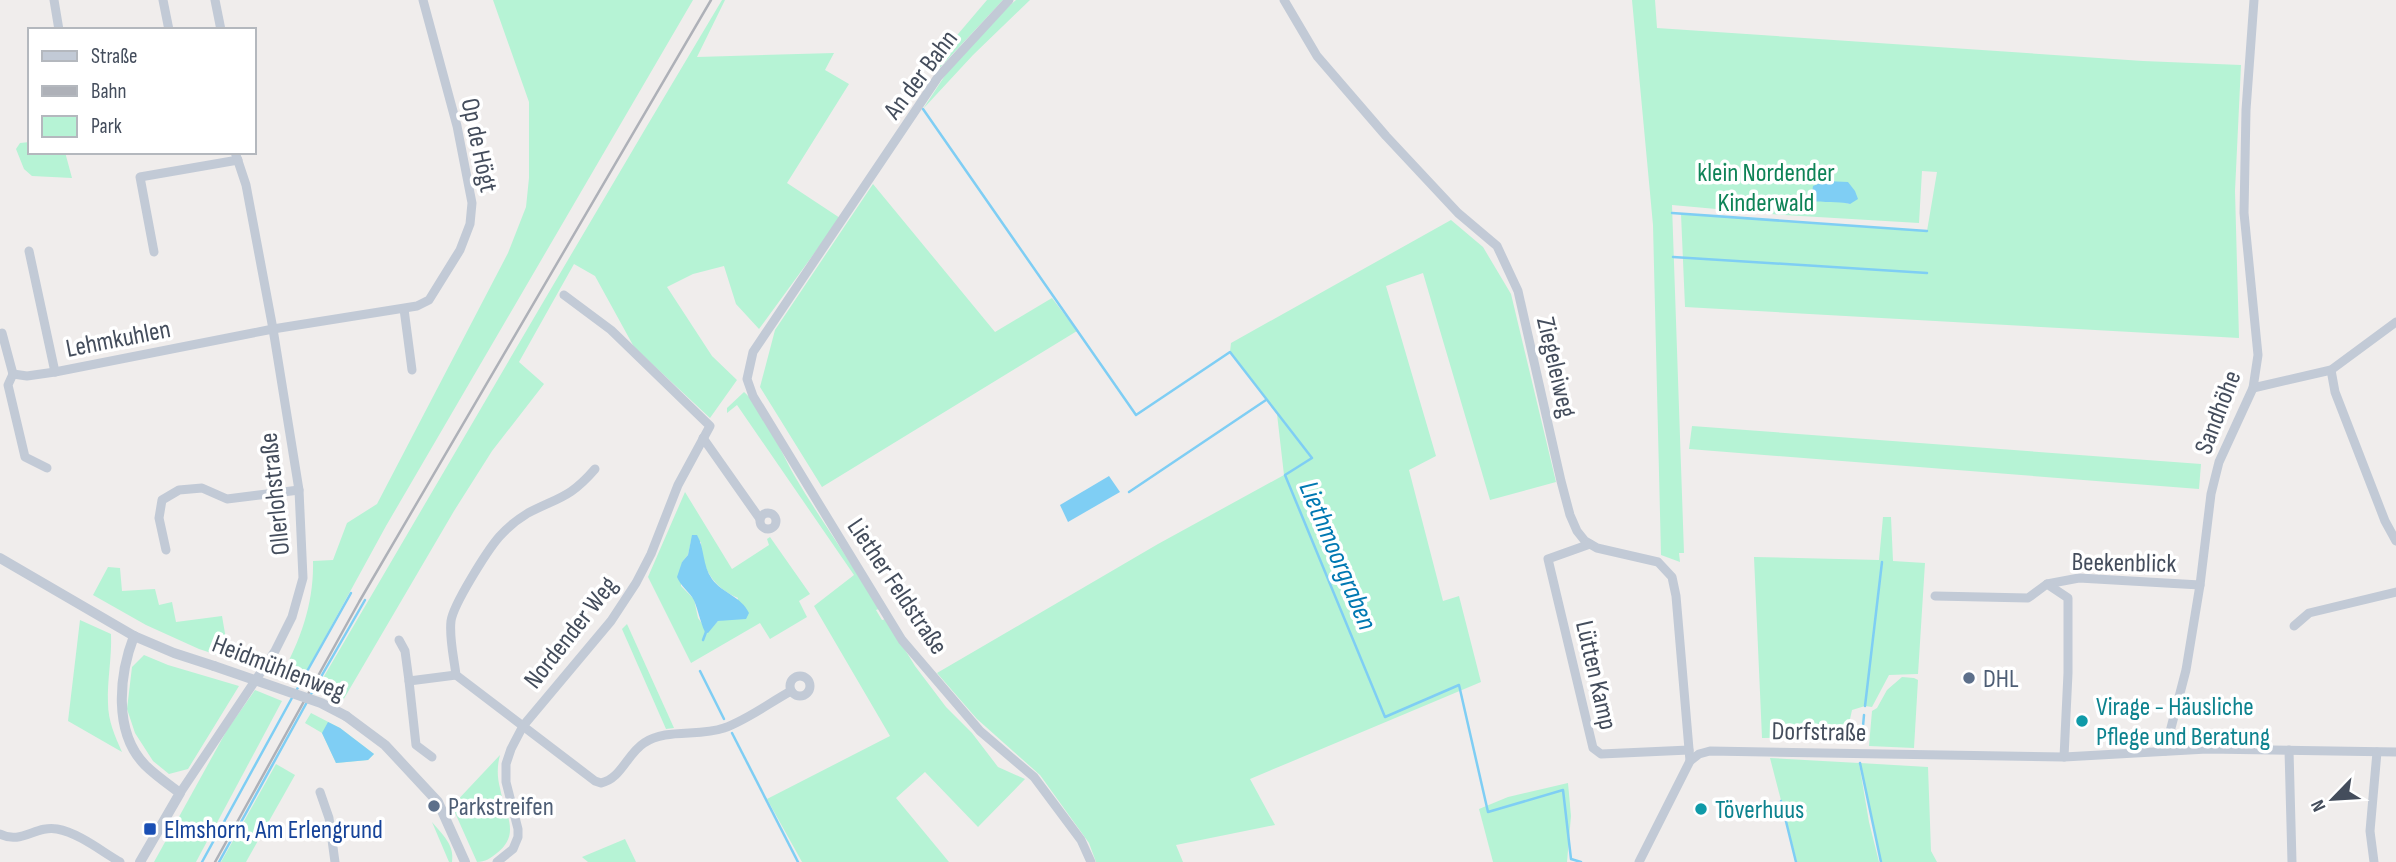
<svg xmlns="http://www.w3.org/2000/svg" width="2396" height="862" viewBox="0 0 2396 862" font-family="'Sofia Sans Condensed',sans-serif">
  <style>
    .green { fill: #b6f3d5; fill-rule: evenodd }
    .water { fill: #7fcef4 }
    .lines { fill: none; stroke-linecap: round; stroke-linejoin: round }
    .stream { stroke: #7fcef4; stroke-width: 2.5 }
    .minor { stroke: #c2cad6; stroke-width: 9 }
    .tertiary { stroke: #c2cad6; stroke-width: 10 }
    .rail { stroke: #aeb1b8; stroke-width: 2.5 }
    .tertiary-bridge { stroke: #c2cad6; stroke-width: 10 }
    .service-dot { fill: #5c6f8a; stroke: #fff; stroke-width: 2.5 }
    .culture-dot { fill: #0f9aa8; stroke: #fff; stroke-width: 2.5 }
    .transit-dot { fill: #1a4fb4; stroke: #fff; stroke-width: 2.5 }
    .labels { text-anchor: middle; stroke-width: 7; stroke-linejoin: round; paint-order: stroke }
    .street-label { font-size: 26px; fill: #444d5c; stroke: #fff }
    .park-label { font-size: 26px; fill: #0e8357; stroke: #fff }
    .service-label { font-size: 26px; fill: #4e5e75; stroke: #fff; text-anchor: start }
    .culture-label { font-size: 26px; fill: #0d838f; stroke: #fff; text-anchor: start }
    .transit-label { font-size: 26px; fill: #164399; stroke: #fff; text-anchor: start }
    .water-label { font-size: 28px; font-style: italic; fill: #0078b2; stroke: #fff }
  </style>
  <rect width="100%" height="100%" fill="#f0edec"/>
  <g class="green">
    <path d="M493,0H693L386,526L300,683L281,676C301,639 314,603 313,561L333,560L347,523L377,504L508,253L526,207L529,178V102Z"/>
    <path d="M722,0H725L697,57L834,53L825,70L849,84L787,183L840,218L759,329L736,304L724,266L693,274L667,287L712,356L737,380L710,418L634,347L595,276L574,264L519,362L544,384L492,451L454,511L342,702L316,690C451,460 585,229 722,0Z"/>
    <polygon points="987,0 1003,0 935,73 930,67"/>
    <polygon points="1016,0 1030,0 973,55 923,109 965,45"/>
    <path d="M1632,0H1655L1657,28L2143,61L2241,65L2235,191L2239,338L1685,307L1681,214L1927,231L1937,172L1922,171L1919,223L1784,215L1672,205L1684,553H1679L1680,562L1661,555L1653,225ZM1839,182H1848L1850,204L1838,201Z"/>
    <polygon points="30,142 30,152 65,152 72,178 32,176 24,169 16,149 20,143"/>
    <polygon points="873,184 995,332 1052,298 1077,331 822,487 760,387 775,330"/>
    <polygon points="1451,220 1483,247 1511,294 1556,482 1490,500 1423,273 1386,286 1436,456 1409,470 1443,601 1459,596 1481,682 1250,779 1275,825 1176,845 1183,862 1096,862 1089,843 1040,775 977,719 937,673 1158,544 1284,475 1277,414 1230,352 1231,343"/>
    <path d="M744,392C762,407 782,454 794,475C821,521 852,563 879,609L876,610L882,620L886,619L915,666L946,707L972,733L998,767L1025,779L978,827L925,772L896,798L949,862H802L767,799L890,736L814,606L854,575L737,405L727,413V408Z"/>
    <polygon points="1692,426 2201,464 2199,489 1689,449"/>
    <path d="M685,492L732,569L769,545L767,539L770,537L810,594L799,601L807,617L770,639L760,623L691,663L648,577ZM691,541L701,542C701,568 714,588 738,598L732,618L718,621L708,632L698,618L694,599L681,586L682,562L688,555Z"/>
    <polygon points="1883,517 1891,517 1893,561 1925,563 1918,674 1889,675 1872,707 1865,706 1852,710 1847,733 1839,737 1762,738 1754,557 1879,560"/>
    <polygon points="108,567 120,568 122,591 155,589 159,605 172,602 176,622 222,616 227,645 259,652 251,666 199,649 146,625 93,595"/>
    <path d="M80,620L111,634C112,658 107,680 108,703C108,721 115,736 122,752L68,721Z"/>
    <polygon points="627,624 674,728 666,729 622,629"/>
    <polygon points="144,655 168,665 239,686 188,769 169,774 153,761 135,733 127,709 132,667"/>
    <polygon points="1902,677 1914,678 1918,680 1914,748 1869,746 1872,711 1877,708 1887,690"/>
    <polygon points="255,690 282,701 196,862 154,862 227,730"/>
    <polygon points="311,713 340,728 374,754 368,760 336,763 322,733 305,723"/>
    <path d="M500,755C497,766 497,777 500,788C504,812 522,834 497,853C491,858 485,862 477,862L452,806Z"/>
    <polygon points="1770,758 1859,763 1869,822 1879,862 1797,862"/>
    <polygon points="1860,763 1928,767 1931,851 1937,862 1881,862"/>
    <polygon points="276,764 295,775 246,862 221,862"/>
    <polygon points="1568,783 1571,816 1567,862 1493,862 1479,809 1508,797"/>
    <path d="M432,822C442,834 455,845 452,862H449Z"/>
    <polygon points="625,839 636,862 588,862 582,857"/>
  </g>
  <g class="water">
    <path d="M1825,181L1848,182L1855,191L1858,199L1850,204C1837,201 1824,203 1811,201L1813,186Z"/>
    <polygon points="1109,476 1120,492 1068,522 1060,505"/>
    <path d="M692,535H697C705,549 702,565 712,579C723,594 741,596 749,613L746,619L718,621L708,633L705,632C700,622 697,604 692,597C687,590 681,586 677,577L682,562L688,555Z"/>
    <polygon points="328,722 340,728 374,754 368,760 336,763 322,733"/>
  </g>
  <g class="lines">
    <g class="stream">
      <polyline points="923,109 1136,415 1230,352 1312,458 1285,475 1385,717 1459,685 1488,812 1563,790 1571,859 1581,862"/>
      <polyline points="1672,213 1927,231"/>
      <polyline points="1673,257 1927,273"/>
      <polyline points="1129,492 1266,400"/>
      <polyline points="703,640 706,632"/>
      <polyline points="700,671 724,719"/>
      <polyline points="296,691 351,593"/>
      <polyline points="310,696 365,600"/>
      <polyline points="1865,706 1882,562"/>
      <polyline points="732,733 798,862"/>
      <polyline points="1862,737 1864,715"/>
      <polyline points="1860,763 1881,862"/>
      <polyline points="1781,801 1796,862"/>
      <polyline points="202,862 293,696"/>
      <polyline points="219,862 307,702"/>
    </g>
    <g class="minor">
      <polyline points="54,0 59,30"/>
      <polyline points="163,0 169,30"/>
      <polyline points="215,0 221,30"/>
      <polyline points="1009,0 938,77 753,352 747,379 753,396 902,640 980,731 1034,777 1081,840 1091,862"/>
      <polyline points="1284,0 1317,56 1386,136 1458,213 1497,246 1518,291 1561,481 1570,515 1577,531 1585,541 1597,548 1658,562 1672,577 1676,596 1690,761"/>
      <polyline points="29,251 55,372"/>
      <polyline points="154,252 140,177 238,160"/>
      <polyline points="404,309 412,370"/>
      <polyline points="2,333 13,374"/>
      <polyline points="2331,370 2335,392 2385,521 2396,541"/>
      <polyline points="13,374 27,376 55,372 273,329 417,306 429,300 460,250 470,224 472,203 457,126 423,0"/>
      <polyline points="13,374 8,385 25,457 47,468"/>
      <polyline points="2253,388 2331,370 2396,322"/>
      <polyline points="703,438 760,519"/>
      <path d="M595,469C570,498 559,497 528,513C518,519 507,528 499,537C487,551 453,605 451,621C449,638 454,658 456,675L595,781L601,783C621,779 627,754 644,743C666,728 699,737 724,728C747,720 769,703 791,691"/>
      <circle cx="768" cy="521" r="8"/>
      <polyline points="1590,544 1548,559 1593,748 1601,754 1689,750"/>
      <polyline points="166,550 159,518 162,500 179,490 202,488 227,499 299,490"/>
      <polyline points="2047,584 2079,578 2200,585"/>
      <polyline points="1935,596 2028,598 2047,584 2068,598 2068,673 2064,757"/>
      <polyline points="2294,626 2309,613 2396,592"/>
      <polyline points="399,640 405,651 409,681"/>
      <circle cx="800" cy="686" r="10"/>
      <polyline points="2289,750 2292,862"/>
      <polyline points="2165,751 2186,670 2200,585 2211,494 2219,462 2253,388 2258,355 2244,213 2246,110 2254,0"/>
      <polyline points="432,757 416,745 409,681 456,675"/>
      <polyline points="320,792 329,818 335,862"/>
      <polyline points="180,793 275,651 292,617 303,578 299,490 273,329 246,185 235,152"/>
      <path d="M0,834C21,845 36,825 57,829C79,833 101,851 120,862"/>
      <polyline points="497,862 513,849 518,837 518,829 506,782 506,764 511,749 523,726 611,621 636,583 651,554 678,485 710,426 611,330 564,295"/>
      <polyline points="1639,862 1690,761 1699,754 1710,751 2064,757 2207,749 2396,752"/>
      <polyline points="2374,862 2370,831 2377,752"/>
    </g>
    <g class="tertiary">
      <polyline points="0,558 134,636 174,653 214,666"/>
      <path d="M134,636C119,675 113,732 145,765C155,775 168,784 180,793L140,862"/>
      <polyline points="346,716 385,745 438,802 465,862"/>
    </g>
    <polyline class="rail" points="215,862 359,602 711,0"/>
    <polyline class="tertiary-bridge" points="214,666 321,703 346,716"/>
  </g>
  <g class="service-dot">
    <circle cx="1969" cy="678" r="7"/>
    <circle cx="434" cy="806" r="7"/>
  </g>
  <g class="culture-dot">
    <circle cx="2082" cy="721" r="7"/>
    <circle cx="1701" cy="809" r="7"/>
  </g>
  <rect class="transit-dot" x="143" y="822" width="14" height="14" rx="3.5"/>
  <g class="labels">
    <g class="street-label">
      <text transform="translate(920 74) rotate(-53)" y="9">An der Bahn</text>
      <text transform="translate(480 145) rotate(78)" y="9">Op de Högt</text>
      <text transform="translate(118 338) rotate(-11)" y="9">Lehmkuhlen</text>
      <text transform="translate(1557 367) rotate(77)" y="9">Ziegeleiweg</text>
      <text transform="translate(2217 412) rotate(-69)" y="9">Sandhöhe</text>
      <text transform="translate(274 494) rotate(-96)" y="9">Ollerlohstraße</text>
      <text transform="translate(2124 562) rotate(1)" y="9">Beekenblick</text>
      <text transform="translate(898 586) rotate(56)" y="9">Liether Feldstraße</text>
      <text transform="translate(570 632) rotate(-52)" y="9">Nordender Weg</text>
      <text transform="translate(279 667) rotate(21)" y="9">Heidmühlenweg</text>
      <text transform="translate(1597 675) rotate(77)" y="9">Lütten Kamp</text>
      <text transform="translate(1819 731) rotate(1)" y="9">Dorfstraße</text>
    </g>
    <g class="park-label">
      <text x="1766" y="181">klein Nordender<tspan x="1766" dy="30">Kinderwald</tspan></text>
    </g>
    <g class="service-label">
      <text x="1983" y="687">DHL</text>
      <text x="448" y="815">Parkstreifen</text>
    </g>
    <g class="culture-label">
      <text x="2096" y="715">Virage - Häusliche<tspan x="2096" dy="30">Pflege und Beratung</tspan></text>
      <text x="1715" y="818">Töverhuus</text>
    </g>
    <g class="transit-label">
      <text x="164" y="838">Elmshorn, Am Erlengrund</text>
    </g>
    <g class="water-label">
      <text transform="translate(1339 555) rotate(67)" y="10">Liethmoorgraben</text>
    </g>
  </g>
  <rect x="28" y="28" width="228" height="126" fill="#ffffff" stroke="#b4b8be" stroke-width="2"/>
  <rect x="42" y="51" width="35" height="10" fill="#c2cad6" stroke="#b4b8be" stroke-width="2"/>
  <text x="91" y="63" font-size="21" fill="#444d5c">Straße</text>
  <rect x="42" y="86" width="35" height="10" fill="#aeb1b8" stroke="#b4b8be" stroke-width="2"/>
  <text x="91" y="98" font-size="21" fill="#444d5c">Bahn</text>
  <rect x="42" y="116" width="35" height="21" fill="#b6f3d5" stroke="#b4b8be" stroke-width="2"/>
  <text x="91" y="133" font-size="21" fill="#444d5c">Park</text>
  <g transform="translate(2333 799) rotate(245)" stroke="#ffffff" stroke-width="5" paint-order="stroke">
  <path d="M0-5L12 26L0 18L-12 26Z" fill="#444d5c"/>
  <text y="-10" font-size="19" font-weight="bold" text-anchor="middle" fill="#444d5c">N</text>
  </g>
</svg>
